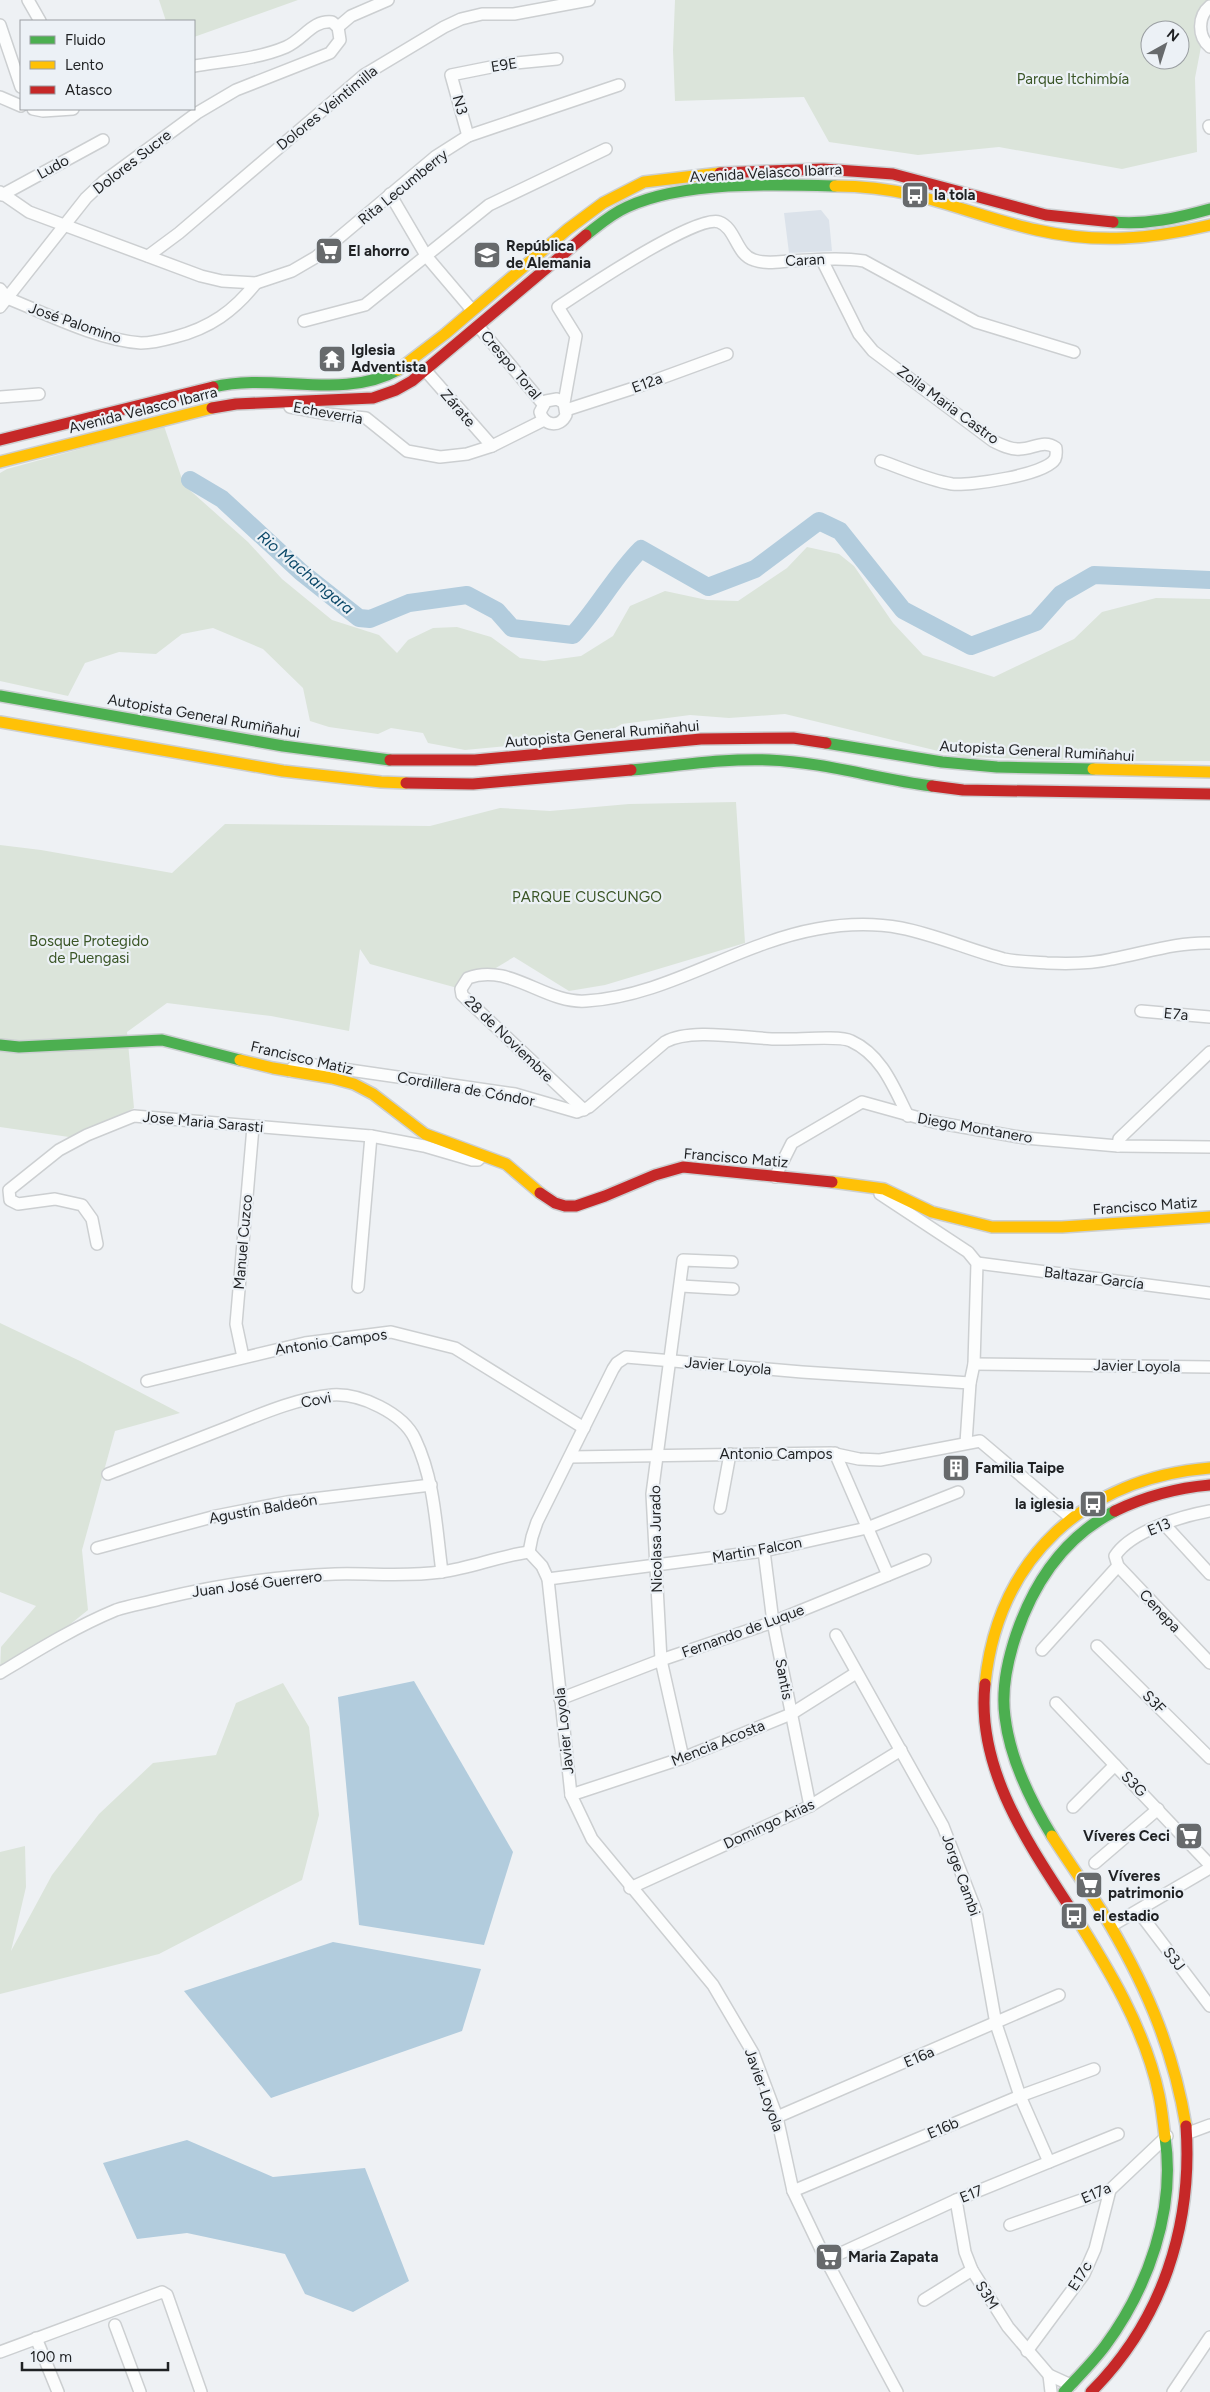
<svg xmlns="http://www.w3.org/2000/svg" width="1210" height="2392" viewBox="0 0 1210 2392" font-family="Figtree,sans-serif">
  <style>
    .built { fill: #dbe2ea }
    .green { fill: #dbe4da; fill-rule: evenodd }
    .water { fill: #b2ccdd }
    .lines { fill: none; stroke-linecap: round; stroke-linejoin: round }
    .river { stroke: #b2ccdd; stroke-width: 18 }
    .street-casing { stroke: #cccfd1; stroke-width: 14 }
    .fast-casing { stroke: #cccfd1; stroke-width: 14 }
    .slow-casing { stroke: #cccfd1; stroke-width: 14 }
    .jam-casing { stroke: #cccfd1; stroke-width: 14 }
    .street { stroke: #fcfdfd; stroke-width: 11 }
    .fast { stroke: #4caf50; stroke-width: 11 }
    .slow { stroke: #ffc107; stroke-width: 11 }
    .jam { stroke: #c62828; stroke-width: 11 }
    .labels { text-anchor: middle; stroke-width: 4.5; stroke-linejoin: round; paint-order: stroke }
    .street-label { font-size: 15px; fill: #1f2123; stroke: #ecf1f6 }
    .park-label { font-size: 15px; fill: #3b5627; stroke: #ecf1f6 }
    .poi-label { font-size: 15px; font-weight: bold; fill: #1f2123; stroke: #ecf1f6; text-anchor: start }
    .water-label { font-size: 16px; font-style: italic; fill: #0c4969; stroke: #ecf1f6 }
  </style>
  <rect width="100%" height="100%" fill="#eef1f4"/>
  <polygon class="built" points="821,210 829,220 832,251 789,253 784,213"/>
  <g class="green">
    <polygon points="159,0 298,0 194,37 194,21 166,21"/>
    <path d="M675,0H1210L1195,78L1197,152L1122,169L999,147L918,155L829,142L804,97L675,101L673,50ZM1150,30H1180V60H1150Z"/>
    <polygon points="164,426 184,485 248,542 282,579 332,620 379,635 397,653 408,640 433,628 457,627 491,637 520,658 544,661 581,656 613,636 630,606 665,591 707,600 738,601 787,568 807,547 839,554 854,566 893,623 923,655 994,677 1074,639 1102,612 1156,598 1210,599 1210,761 1108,761 963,757 785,714 729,718 690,715 622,724 610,731 519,745 465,750 428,743 423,733 391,728 378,734 329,727 310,721 303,688 263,649 213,628 182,634 156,654 119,652 85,663 68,696 0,681 0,473 7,469"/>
    <polygon points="736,802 745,943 605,985 569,991 514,957 461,989 370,964 360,949 349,1031 271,1016 167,1003 127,1032 134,1108 76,1138 0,1127 0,845 41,850 172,873 225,824 430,826 500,808 550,811 629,804"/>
    <polygon points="0,1323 80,1361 180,1413 115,1431 82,1550 88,1610 49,1641 0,1671 1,1647 36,1606 0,1592"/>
    <polygon points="283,1683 309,1727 319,1815 302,1880 159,1954 0,1994 0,1852 25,1846 26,1887 11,1951 52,1875 99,1814 153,1763 216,1755 236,1703"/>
  </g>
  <g class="water">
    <polygon points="414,1681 513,1852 484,1945 359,1925 338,1697"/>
    <polygon points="333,1942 481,1969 462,2031 271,2098 184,1991"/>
    <polygon points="187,2140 273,2177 365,2168 409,2281 353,2312 305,2294 285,2254 187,2233 137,2239 103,2163"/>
  </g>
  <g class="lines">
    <path class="river" d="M190,480L222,499L301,572L359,618L370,619L409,603L467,595L497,611L512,628L573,635C598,608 615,575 641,549L708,587L755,569L819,521L840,531L903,610L971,646L1036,622L1061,594L1094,575L1210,580"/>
    <g class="street-casing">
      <g id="street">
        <polyline points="28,0 40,21"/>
        <path d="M1210,6C1198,16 1197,36 1210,47"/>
        <polyline points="0,25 21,87"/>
        <polyline points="338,27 351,16 388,0"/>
        <path d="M194,66C224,61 258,59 286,47C304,39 312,20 332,22L338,27"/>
        <polyline points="0,97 21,106"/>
        <polyline points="33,109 43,111 73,109"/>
        <polyline points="1209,126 1210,128"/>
        <polyline points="468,136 451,75 506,64 557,59"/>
        <polyline points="0,192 29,212 201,276 222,281 256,283 292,271 316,257 435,157 468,136 619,85"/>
        <polyline points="390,194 427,257 472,310"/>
        <polyline points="2,195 103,140"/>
        <polyline points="148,256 179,233 364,75 444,27 461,19 482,14 514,14 589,0"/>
        <path d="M822,260L859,334L873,351L993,441C1001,445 1011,450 1020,449C1033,449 1044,439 1056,448C1056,451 1057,455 1055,459C1046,475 970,486 952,484C928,480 904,469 881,461"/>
        <path d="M0,289L7,298C47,314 98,340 141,343C153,343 164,340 175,337C210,328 234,311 256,283"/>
        <polyline points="0,307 86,198 103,182 197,113 236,90 330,53 340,40 338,27"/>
        <polyline points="304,321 365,305 489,205 606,149"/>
        <polyline points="478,326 543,404"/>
        <polyline points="425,370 492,446"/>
        <polyline points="0,397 39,394"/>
        <path d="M564,403L557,399L546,401L540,412C544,426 560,428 566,415L564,403L576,336L558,307C582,291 696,214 719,222C736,228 736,255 754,260C765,264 777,262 788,261C814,260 839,257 864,261L976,322L1074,352"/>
        <polyline points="290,407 328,414 366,418 407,451 440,457 467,454 492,446 544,420"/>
        <polyline points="566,410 634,388 727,354"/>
        <polyline points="1141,1011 1210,1017"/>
        <path d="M290,1071L295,1065L308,1064L515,1094L577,1112L589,1107L665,1042C691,1027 749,1039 779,1039C795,1040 839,1035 851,1041C882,1055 894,1088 908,1116"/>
        <path d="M584,1110L462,995L461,989L468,978C509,962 545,1004 586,1001C668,996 738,943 817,929C844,924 874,923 901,928C937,935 969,950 1004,959C1018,962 1033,962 1047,963C1068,964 1091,964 1112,959C1145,953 1176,942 1210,943"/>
        <polyline points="1118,1146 1119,1139 1123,1135 1210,1052"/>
        <polyline points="775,1177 792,1143 862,1102 934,1122 1025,1138 1118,1146 1210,1147"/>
        <polyline points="880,1194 968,1252 977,1263 974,1364 970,1383 966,1443"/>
        <polyline points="97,1244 92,1219 82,1205 55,1199 18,1204 10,1200 9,1190 59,1150 87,1135 134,1116 371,1136 424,1146 472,1160 478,1160 482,1156"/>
        <polyline points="977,1263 1210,1293"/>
        <polyline points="681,1286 733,1289"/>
        <polyline points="358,1287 371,1136"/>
        <polyline points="243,1357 236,1324 253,1127"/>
        <polyline points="974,1364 1210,1367"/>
        <polyline points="147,1381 305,1343 391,1332 455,1348 584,1428"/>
        <polyline points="835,1453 888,1575"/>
        <polyline points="570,1457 831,1453 859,1459 880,1460 980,1441 1071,1518"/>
        <path d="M108,1474C149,1458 190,1442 231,1426C263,1413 298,1398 332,1395C360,1393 403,1413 415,1439C435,1481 436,1528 442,1572"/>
        <polyline points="720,1508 730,1454"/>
        <path d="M1210,1511C1182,1516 1131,1531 1115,1556L1118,1566L1210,1663"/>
        <polyline points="1164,1524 1210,1574"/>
        <polyline points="97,1548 216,1516 287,1502 431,1485"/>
        <polyline points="764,1551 773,1622 810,1806"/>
        <polyline points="529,1552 542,1566 548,1579 571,1795 592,1839 713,1985 753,2053 777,2117 793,2191 826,2260 897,2392"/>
        <polyline points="529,1552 532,1537 537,1522 613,1369 617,1363 626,1357 802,1372 970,1383"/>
        <polyline points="548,1579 764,1551 867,1528 958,1492"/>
        <polyline points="836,1635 943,1826 976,1911 996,2024 1020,2096 1049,2162"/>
        <polyline points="1097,1646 1210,1758"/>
        <polyline points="1042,1650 1118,1566"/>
        <path d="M0,1673C38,1650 75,1627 116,1610C130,1605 146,1603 160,1599C217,1585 276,1576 335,1574C371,1573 406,1577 441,1572C471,1568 499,1556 529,1552"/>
        <polyline points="560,1699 661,1660 773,1622 925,1560"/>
        <polyline points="1056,1703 1210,1865"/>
        <polyline points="683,1758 661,1660 652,1494 683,1260 732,1262"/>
        <polyline points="571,1795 683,1758 791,1714 856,1673"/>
        <polyline points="1073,1807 1115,1765"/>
        <polyline points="1095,1863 1158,1809"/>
        <polyline points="630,1888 810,1806 901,1750"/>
        <polyline points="1138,1911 1210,2006"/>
        <polyline points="1111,1926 1210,1868"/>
        <polyline points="777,2117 1059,1995"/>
        <polyline points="1191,2132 1210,2125"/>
        <polyline points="793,2191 1020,2096 1094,2069"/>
        <polyline points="956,2200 965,2252 972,2270 1008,2327 1049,2375 1071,2385"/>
        <polyline points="1010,2225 1110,2190 1167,2136"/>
        <polyline points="826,2260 956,2200 1118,2134"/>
        <polyline points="924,2300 972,2270"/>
        <polyline points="115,2325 140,2392"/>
        <polyline points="36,2338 58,2392"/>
        <polyline points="1027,2351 1084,2274 1095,2249 1110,2190"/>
        <polyline points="0,2352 162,2292 167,2295 201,2392"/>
        <polyline points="1049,2375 1051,2392"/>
        <polyline points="1173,2392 1210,2337"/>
      </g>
    </g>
    <g class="fast-casing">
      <g id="fast">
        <path d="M1113,222C1147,225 1178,218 1210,209"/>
        <path d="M586,235C599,225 611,214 627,207C684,181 772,184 835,186"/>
        <path d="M213,387C273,372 342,401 398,370"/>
        <polyline points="0,696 283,746 390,760"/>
        <polyline points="826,743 942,762 997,767 1093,769"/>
        <path d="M631,770C677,766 724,758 769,760C824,762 877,779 932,786"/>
        <polyline points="0,1045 19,1047 162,1040 240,1060"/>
        <path d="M1052,1836C1030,1800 1010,1759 1005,1717C1001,1689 1007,1662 1016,1635C1034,1582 1064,1537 1115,1511"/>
        <path d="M1064,2392C1078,2377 1093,2362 1105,2346C1148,2288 1176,2210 1165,2137"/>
      </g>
    </g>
    <g class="slow-casing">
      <g id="slow">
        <path d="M835,186C861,186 888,189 914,195C955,205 995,221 1037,230C1098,244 1150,239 1210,225"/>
        <polyline points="398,370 445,334 568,229 603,203 644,182 720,173"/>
        <polyline points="0,462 212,408"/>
        <polyline points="0,722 283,771 381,782 406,783"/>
        <polyline points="1093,769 1210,772"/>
        <polyline points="240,1060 273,1068 332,1078 354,1084 373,1094 425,1134 506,1164 540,1193"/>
        <polyline points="832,1182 884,1189 932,1212 992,1227 1062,1227 1210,1217"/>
        <path d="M985,1684C998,1558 1085,1478 1210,1468"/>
        <path d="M1052,1836C1068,1861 1085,1885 1101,1910C1143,1979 1173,2046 1186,2126"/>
        <path d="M1072,1911C1108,1968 1145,2028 1159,2095C1162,2109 1163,2123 1165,2137"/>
      </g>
    </g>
    <g class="jam-casing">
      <g id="jam">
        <polyline points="720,173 823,169 893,174 1046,215 1113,222"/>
        <polyline points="212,408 236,404 373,398 396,390 412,381 586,235"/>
        <polyline points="0,440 213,387"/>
        <polyline points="390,760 475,760 701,739 793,738 826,743"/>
        <polyline points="406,783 473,784 631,770"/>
        <polyline points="932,786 963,790 1210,794"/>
        <polyline points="540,1193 555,1203 565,1206 576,1206 605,1196 655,1175 683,1167 832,1182"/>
        <path d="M1115,1511C1146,1496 1176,1488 1210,1485"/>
        <path d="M985,1684C976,1769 1028,1843 1072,1911"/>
        <path d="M1091,2392C1162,2321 1193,2226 1186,2126"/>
      </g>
    </g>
    <use href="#street" class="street"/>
    <use href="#fast" class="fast"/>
    <use href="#slow" class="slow"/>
    <use href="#jam" class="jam"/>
  </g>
  <defs>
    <g id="bus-square" transform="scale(1.4375)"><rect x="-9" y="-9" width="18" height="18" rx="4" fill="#676a6c" stroke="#ecf1f6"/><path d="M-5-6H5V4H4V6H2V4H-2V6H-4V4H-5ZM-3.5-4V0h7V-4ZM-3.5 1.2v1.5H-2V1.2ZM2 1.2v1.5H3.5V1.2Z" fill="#fff"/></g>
    <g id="supermarket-square" transform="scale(1.4375)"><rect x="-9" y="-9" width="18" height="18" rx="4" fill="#676a6c" stroke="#ecf1f6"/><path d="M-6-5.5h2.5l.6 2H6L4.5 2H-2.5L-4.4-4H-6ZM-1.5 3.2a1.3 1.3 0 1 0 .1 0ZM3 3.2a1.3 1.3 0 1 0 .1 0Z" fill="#fff"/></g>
    <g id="school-square" transform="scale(1.4375)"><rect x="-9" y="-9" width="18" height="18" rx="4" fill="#676a6c" stroke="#ecf1f6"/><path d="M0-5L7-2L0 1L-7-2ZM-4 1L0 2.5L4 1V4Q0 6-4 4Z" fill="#fff"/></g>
    <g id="temple-square" transform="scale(1.4375)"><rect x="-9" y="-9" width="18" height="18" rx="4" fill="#676a6c" stroke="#ecf1f6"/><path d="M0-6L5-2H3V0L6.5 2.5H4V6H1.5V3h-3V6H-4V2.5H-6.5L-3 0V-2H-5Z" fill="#fff"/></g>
    <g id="building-square" transform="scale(1.4375)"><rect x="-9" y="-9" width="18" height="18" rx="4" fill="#676a6c" stroke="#ecf1f6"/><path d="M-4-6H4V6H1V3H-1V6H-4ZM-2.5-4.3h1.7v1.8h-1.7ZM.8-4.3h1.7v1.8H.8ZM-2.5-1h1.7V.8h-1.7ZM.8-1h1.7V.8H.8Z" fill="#fff"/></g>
  </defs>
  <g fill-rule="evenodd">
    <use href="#bus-square" x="915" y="195"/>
    <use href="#supermarket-square" x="329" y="251"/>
    <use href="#school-square" x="487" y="255"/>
    <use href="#temple-square" x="332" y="359"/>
    <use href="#building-square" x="956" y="1468"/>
    <use href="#bus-square" x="1093" y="1504"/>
    <use href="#supermarket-square" x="1189" y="1836"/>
    <use href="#supermarket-square" x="1089" y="1885"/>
    <use href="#bus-square" x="1074" y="1916"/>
    <use href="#supermarket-square" x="829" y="2257"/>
  </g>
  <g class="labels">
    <g class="street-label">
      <text transform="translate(504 65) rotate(-9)" y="5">E9E</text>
      <text transform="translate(460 105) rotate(74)" y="5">N3</text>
      <text transform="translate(327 108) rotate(-39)" y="5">Dolores Veintimilla</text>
      <text transform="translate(132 162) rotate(-38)" y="5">Dolores Sucre</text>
      <text transform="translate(53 167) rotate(-29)" y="5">Ludo</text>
      <text transform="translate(766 173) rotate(-3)" y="5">Avenida Velasco Ibarra</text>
      <text transform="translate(403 187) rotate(-39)" y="5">Rita Lecumberry</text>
      <text transform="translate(805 260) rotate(-3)" y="5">Caran</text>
      <text transform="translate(75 323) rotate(19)" y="5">José Palomino</text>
      <text transform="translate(511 365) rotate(50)" y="5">Crespo Toral</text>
      <text transform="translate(647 383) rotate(-20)" y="5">E12a</text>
      <text transform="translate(948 405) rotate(36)" y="5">Zoila Maria Castro</text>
      <text transform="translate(458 408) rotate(49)" y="5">Zárate</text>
      <text transform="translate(143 410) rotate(-14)" y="5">Avenida Velasco Ibarra</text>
      <text transform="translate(328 413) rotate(10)" y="5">Echeverria</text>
      <text transform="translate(204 716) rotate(10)" y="5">Autopista General Rumiñahui</text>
      <text transform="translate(602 734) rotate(-5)" y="5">Autopista General Rumiñahui</text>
      <text transform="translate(1037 751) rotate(3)" y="5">Autopista General Rumiñahui</text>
      <text transform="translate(1176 1014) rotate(5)" y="5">E7a</text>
      <text transform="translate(509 1039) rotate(44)" y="5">28 de Noviembre</text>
      <text transform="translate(302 1058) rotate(13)" y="5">Francisco Matiz</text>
      <text transform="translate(466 1089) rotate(10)" y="5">Cordillera de Cóndor</text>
      <text transform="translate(203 1122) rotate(5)" y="5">Jose Maria Sarasti</text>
      <text transform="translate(975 1128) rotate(10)" y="5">Diego Montanero</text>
      <text transform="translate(736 1158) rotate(5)" y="5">Francisco Matiz</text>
      <text transform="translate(1145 1206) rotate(-4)" y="5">Francisco Matiz</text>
      <text transform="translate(243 1242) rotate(-85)" y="5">Manuel Cuzco</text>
      <text transform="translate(1094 1278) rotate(7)" y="5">Baltazar García</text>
      <text transform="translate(331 1342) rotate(-8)" y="5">Antonio Campos</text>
      <text transform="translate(728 1366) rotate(5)" y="5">Javier Loyola</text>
      <text transform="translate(1137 1366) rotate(1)" y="5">Javier Loyola</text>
      <text transform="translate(316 1400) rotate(-11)" y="5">Covi</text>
      <text x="776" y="1459">Antonio Campos</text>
      <text transform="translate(263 1509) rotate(-10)" y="5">Agustín Baldeón</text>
      <text transform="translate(1159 1527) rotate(-22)" y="5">E13</text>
      <text transform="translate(656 1539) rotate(-91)" y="5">Nicolasa Jurado</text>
      <text transform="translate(757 1550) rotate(-10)" y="5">Martin Falcon</text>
      <text transform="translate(257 1584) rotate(-7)" y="5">Juan José Guerrero</text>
      <text transform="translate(1160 1611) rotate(47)" y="5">Cenepa</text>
      <text transform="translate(743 1631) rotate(-20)" y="5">Fernando de Luque</text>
      <text transform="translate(784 1679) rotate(79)" y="5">Santis</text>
      <text transform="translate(1154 1702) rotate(45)" y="5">S3F</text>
      <text transform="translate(564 1731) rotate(-96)" y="5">Javier Loyola</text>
      <text transform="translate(718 1743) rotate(-22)" y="5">Mencia Acosta</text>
      <text transform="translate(1134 1784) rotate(45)" y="5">S3G</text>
      <text transform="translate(769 1824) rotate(-25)" y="5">Domingo Arias</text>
      <text transform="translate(961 1875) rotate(70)" y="5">Jorge Cambi</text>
      <text transform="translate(1174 1959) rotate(53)" y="5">S3J</text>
      <text transform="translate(919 2057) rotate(-23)" y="5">E16a</text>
      <text transform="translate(764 2090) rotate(70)" y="5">Javier Loyola</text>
      <text transform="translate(943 2128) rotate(-23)" y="5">E16b</text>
      <text transform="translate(1096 2193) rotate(-24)" y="5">E17a</text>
      <text transform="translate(971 2194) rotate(-22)" y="5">E17</text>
      <text transform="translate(1080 2276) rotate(-58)" y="5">E17c</text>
      <text transform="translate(987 2295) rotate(58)" y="5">S3M</text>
    </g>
    <g class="park-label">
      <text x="1073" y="84">Parque Itchimbía</text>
      <text x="587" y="902">PARQUE CUSCUNGO</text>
      <text x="89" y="946">Bosque Protegido<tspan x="89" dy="17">de Puengasi</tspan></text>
    </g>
    <g class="poi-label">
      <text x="934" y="200">la tola</text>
      <text x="506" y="251">República<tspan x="506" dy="17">de Alemania</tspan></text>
      <text x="348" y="256">El ahorro</text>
      <text x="351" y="355">Iglesia<tspan x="351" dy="17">Adventista</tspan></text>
      <text x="975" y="1473">Familia Taipe</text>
      <text x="1074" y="1509" text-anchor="end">la iglesia</text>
      <text x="1170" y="1841" text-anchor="end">Víveres Ceci</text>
      <text x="1108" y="1881">Víveres<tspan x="1108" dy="17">patrimonio</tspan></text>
      <text x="1093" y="1921">el estadio</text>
      <text x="848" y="2262">Maria Zapata</text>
    </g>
    <g class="water-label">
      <text transform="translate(306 572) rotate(40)" y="6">Rio Machangara</text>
    </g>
  </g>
  <rect x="20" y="20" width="175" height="90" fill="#ecf1f6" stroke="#9a9ea2"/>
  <rect x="30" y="36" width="25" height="8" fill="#4caf50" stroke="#9a9ea2"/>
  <text x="65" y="45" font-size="15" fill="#1f2123">Fluido</text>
  <rect x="30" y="61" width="25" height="8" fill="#ffc107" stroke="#9a9ea2"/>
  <text x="65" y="70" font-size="15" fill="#1f2123">Lento</text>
  <rect x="30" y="86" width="25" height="8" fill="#c62828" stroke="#9a9ea2"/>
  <text x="65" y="95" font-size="15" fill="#1f2123">Atasco</text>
  <g transform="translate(1165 45) rotate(39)"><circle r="24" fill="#ecf1f6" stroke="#9a9ea2"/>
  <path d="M0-4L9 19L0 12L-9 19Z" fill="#676a6c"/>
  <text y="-8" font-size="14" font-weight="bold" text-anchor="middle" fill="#1f2123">N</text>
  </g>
  <path d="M22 2362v8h146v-8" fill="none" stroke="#1f2123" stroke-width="2.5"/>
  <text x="30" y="2362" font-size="15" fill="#1f2123" stroke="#ecf1f6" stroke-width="4" paint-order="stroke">100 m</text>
</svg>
